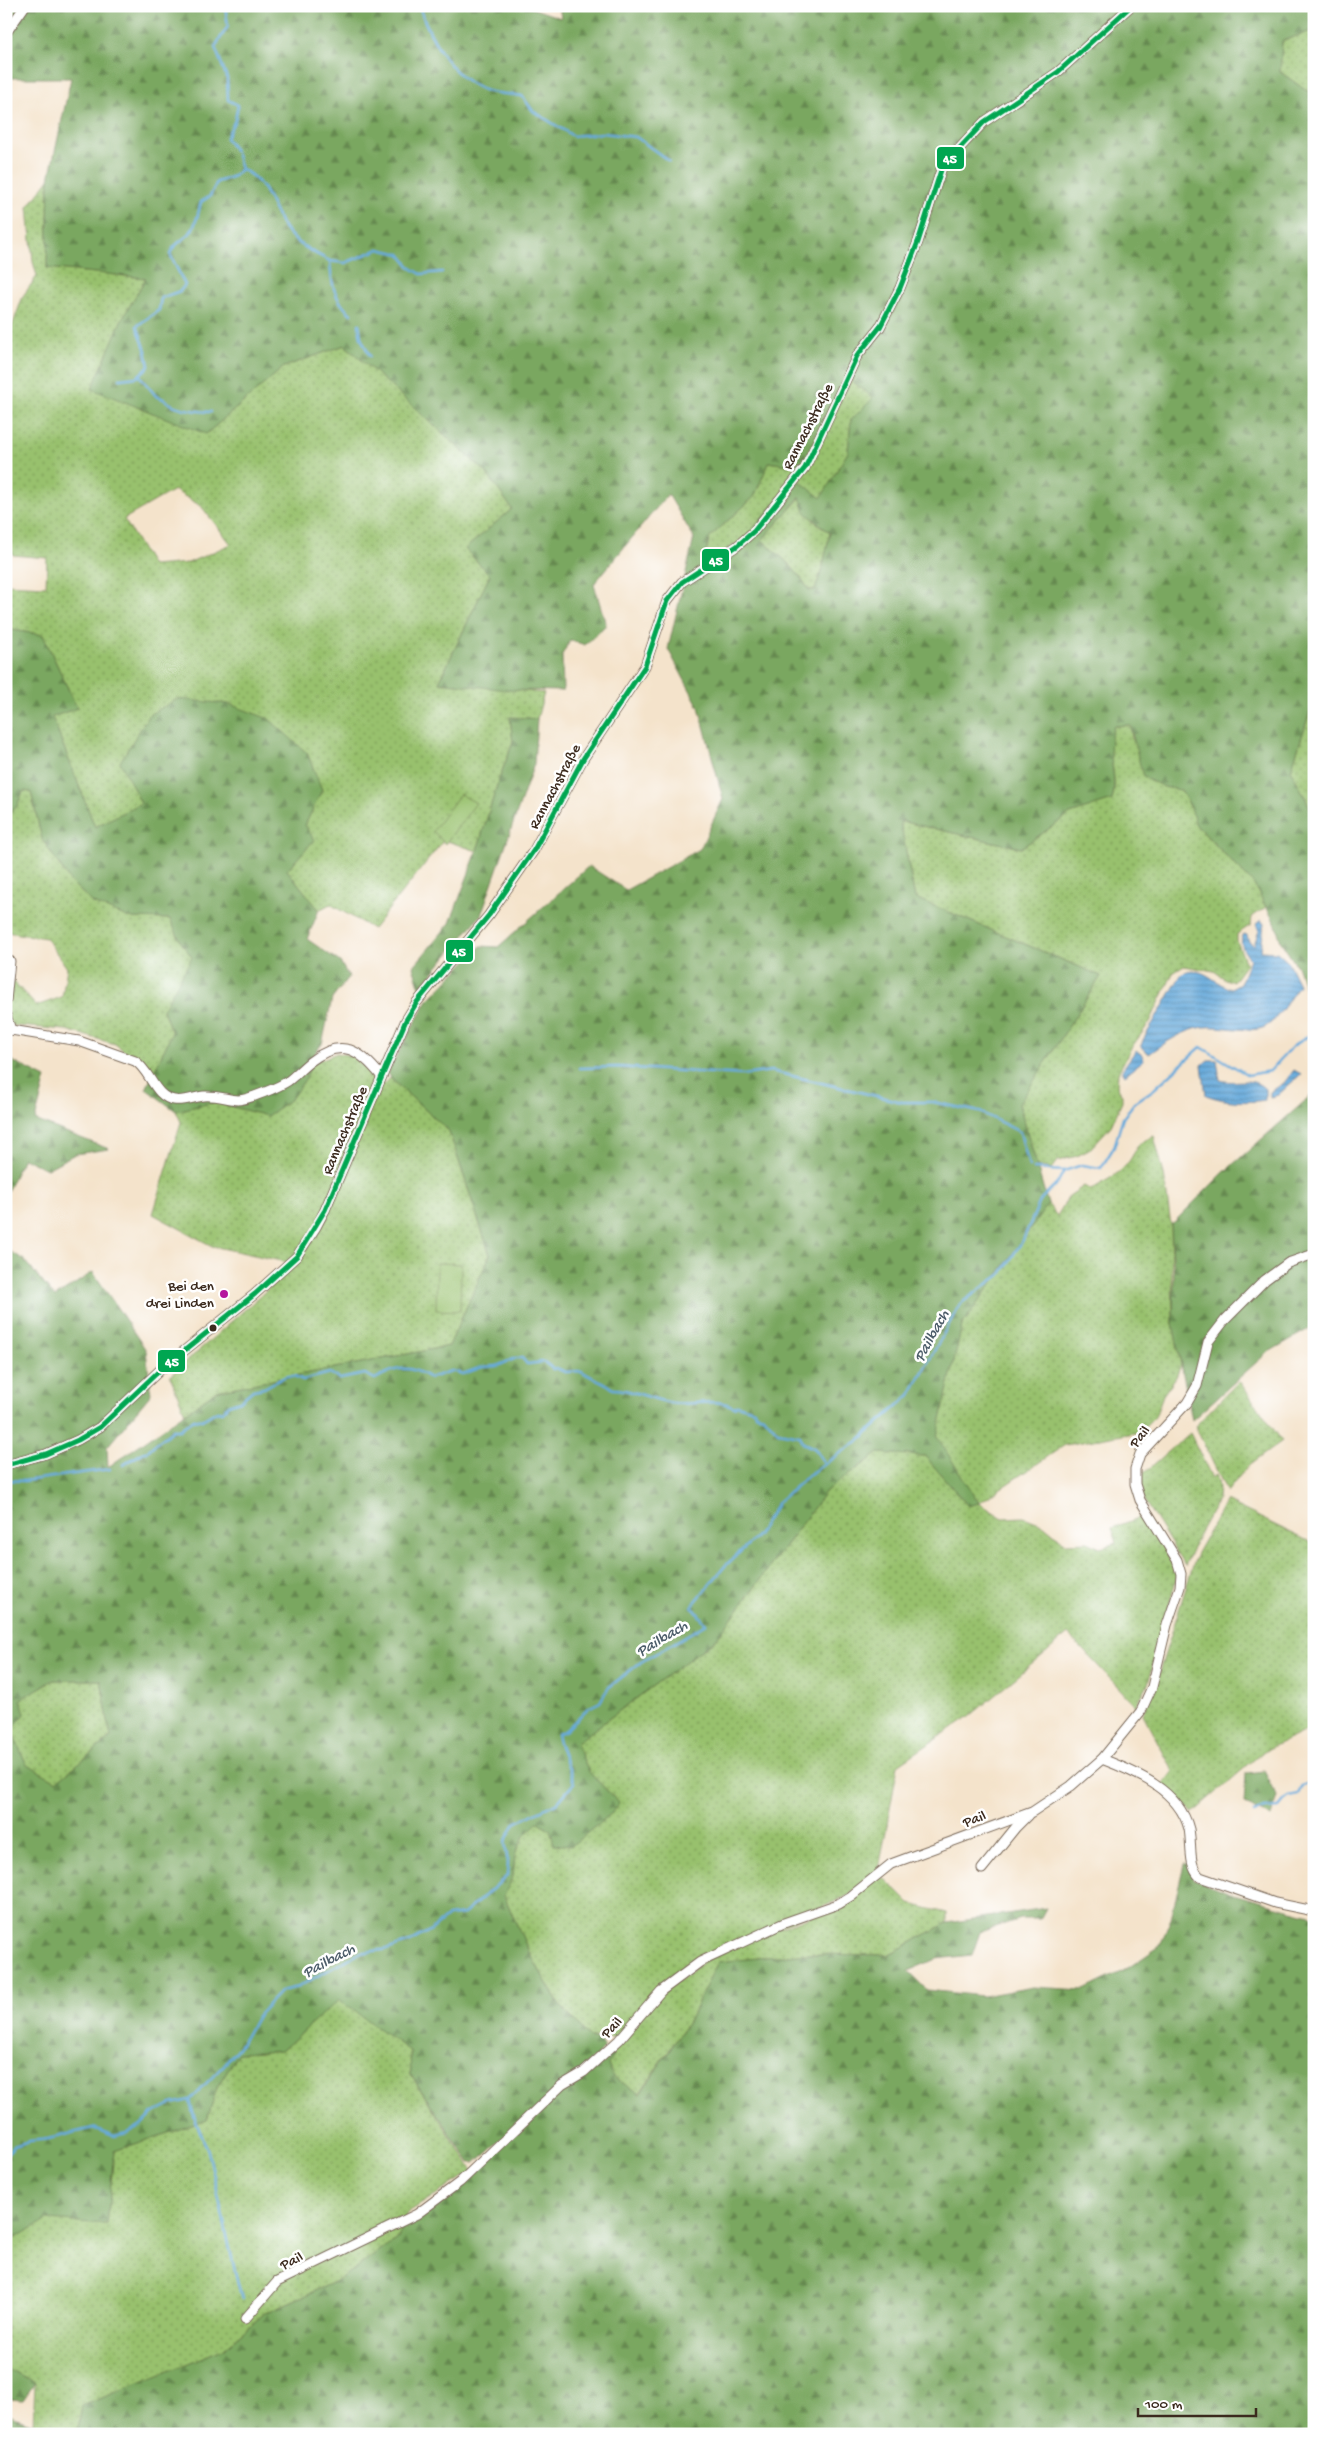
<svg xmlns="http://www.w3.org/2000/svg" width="1320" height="2440" viewBox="0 0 1320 2440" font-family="'Gochi Hand',sans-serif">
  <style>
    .grass { fill: url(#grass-dots); stroke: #6a7646; fill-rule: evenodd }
    .forest { fill: url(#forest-firs); stroke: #5a683f; fill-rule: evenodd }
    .park { fill: #98c16d; stroke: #6a7646 }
    .water { fill: url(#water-rules); stroke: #516a7c }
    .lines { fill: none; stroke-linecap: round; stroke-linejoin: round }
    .stream { stroke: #67aadb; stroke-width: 2.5 }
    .minor-casing { stroke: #7c6b5b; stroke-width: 11 }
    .minor { stroke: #fff; stroke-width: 9 }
    .bus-1-casing { stroke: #fff; stroke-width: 9 }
    .bus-1 { stroke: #00a651; stroke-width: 5 }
    .poi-dot { fill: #b5179e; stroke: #fff; stroke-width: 2 }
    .bus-dot { fill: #3b2a1e; stroke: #fff; stroke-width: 2 }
    .labels { text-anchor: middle; stroke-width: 5; stroke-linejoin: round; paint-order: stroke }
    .street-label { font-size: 15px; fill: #3b2a1e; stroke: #fff }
    .poi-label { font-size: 15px; fill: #3b2a1e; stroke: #fff; text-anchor: end }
    .water-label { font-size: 16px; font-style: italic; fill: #4d5d6a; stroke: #fff }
    .line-badge { stroke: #fff; stroke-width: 2 }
    .badge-label { font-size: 14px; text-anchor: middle; font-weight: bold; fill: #fff }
  </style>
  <defs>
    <pattern id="grass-dots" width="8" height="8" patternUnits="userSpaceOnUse" patternTransform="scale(1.25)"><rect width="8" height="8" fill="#98c16d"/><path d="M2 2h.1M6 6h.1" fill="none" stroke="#7d9d59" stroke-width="1.8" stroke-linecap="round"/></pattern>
    <pattern id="forest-firs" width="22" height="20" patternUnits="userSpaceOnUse" patternTransform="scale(1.25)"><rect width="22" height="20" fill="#7aa760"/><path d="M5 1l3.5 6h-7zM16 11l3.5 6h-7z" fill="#65884f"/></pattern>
    <pattern id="water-rules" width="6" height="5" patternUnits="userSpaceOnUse" patternTransform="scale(1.25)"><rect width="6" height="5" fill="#67aadb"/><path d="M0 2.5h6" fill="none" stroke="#568bb1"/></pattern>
  </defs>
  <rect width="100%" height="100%" fill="#fff"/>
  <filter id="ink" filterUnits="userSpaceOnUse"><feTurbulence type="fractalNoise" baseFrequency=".02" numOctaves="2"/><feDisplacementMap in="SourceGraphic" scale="10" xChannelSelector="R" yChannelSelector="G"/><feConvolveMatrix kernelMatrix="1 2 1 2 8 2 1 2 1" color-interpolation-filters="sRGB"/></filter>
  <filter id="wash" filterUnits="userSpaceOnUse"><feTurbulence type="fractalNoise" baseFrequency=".0096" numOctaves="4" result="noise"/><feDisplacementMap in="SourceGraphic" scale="20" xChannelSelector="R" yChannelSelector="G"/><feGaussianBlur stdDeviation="1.12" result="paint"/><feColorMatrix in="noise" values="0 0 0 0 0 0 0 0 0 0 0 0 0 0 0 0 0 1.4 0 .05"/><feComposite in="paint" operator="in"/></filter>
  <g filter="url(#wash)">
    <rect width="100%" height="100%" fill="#f4e3cb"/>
    <g class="grass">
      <polygon points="1314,30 1314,92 1307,91 1280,72 1282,41"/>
      <path d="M49,179L47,268L146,278L121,321L206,434L284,367L345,345L486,472L512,509L465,549L490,575L439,682L544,693L537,719L510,717L513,742L498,782L477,851L444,840L373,929L330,904L319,910L287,870L298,858L305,825L322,790L307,753L142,803L95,827L52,717L77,708L43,635L6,629V584L46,586L47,558L13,555L6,547V343L23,296L37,276L33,262L28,207ZM174,490L201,506L231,544L188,563L152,566L124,519Z"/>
      <polygon points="850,378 874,397 851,420 848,452 821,499 797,479 754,531 701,568 710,537 754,497 769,462 805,468"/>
      <path d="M801,497L813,520L830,533L823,566L815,590H809C796,569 781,556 762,540Z"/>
      <polygon points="1314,699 1314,815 1291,770"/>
      <path d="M1130,725L1132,738L1164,787L1181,790L1191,808L1196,825L1253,883L1266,907L1252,917L1251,925L1237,934V941L1246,964L1233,982L1225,979L1214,971L1184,966L1173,973L1150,1022L1131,1048L1118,1073L1117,1086L1122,1095V1102L1111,1126L1089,1150L1077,1156L1058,1161L1052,1169L1037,1166L1019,1104L1101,976L915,898L900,821L1021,848L1070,814L1112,800C1120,774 1103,752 1114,726Z"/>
      <polygon points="23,791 31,792 42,839 70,881 93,903 130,918 170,919 181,942 193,957 163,1010 172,1033 154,1073 115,1044 66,1030 6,1025 6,973 36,1006 62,997 67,968 46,938 6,932 6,815 17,806"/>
      <polygon points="337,1053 353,1056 384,1085 390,1078 449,1131 490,1255 449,1346 216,1391 185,1413 170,1376 296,1264 212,1246 153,1214 181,1122 176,1111 215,1102 267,1116 312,1063"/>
      <path d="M1154,1136L1164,1174L1171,1225L1173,1323L1181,1365L1176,1377L1163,1395L1155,1417L1140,1432L1065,1445L979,1503L1003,1518L1024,1517L1042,1524L1065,1543L1088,1542L1100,1548L1117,1543L1112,1528L1141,1517L1146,1518L1171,1559L1177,1576L1148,1684L1136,1706L1068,1634L970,1716L898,1765L879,1869L849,1895L688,1968L619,2037L590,2038L558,2003L529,1952L504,1896L513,1876L515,1855L524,1836L538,1822L550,1829L619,1803L589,1772L576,1743L716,1639L826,1491L879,1453L925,1456L968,1506L979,1503L936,1438L962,1325L1048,1204L1057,1216L1069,1196L1084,1186L1091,1190C1103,1182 1118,1175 1127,1164C1140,1147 1131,1146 1154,1136Z"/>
      <polygon points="1239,1381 1282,1441 1247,1467 1227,1492 1195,1426"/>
      <polygon points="1190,1433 1212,1478 1216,1474 1219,1486 1218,1499 1200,1531 1185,1566 1145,1502 1137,1479"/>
      <polygon points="1226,1501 1312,1543 1314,1539 1314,1727 1264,1751 1193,1813 1161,1787 1173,1771 1143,1714 1155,1685 1197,1553"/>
      <polygon points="53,1680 101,1680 111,1737 57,1781 27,1766 11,1730 25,1714 20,1699"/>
      <polygon points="880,1874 910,1904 947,1913 947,1923 888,1955 798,1954 718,1962 688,2022 639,2094 613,2077 608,2063 616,2045 660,1995 702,1963 745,1941 835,1907"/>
      <polygon points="339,1999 410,2051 411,2075 473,2171 407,2213 398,2239 335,2282 265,2313 223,2349 83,2406 77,2434 61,2434 33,2424 35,2384 6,2369 6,2243 47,2219 107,2224 114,2151 207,2120 217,2087 238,2053 281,2051"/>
    </g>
    <g class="forest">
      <path d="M6,6H526L561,18L559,6H1314V30L1282,41L1280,72L1307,91L1314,92V699L1291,770L1314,815V994H1307L1298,968L1281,942L1276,925L1253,883L1196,825L1191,808L1181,790L1164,787L1143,777L1130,725L1114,726C1104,752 1119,775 1112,800L1070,814L1021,848L900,821L915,898L1101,976L1019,1104L1048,1204L962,1325L937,1437L979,1503L968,1506L925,1456L879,1453L826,1491L716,1639L576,1743L589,1772L619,1803L612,1813L571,1846L554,1844L550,1829L538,1822L524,1836L515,1855L513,1876L504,1896L529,1952L558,2003L590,2038L598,2040L605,2048L475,2163H470L411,2075L410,2051L339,2000L281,2051L238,2053L217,2087L207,2120L114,2151L107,2224L47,2220L6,2243V1249L23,1259L55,1297L93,1272L146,1350L151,1394L107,1447L108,1467L216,1391L449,1346L490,1255L449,1131L390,1078L387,1073L428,1000L481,946L498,947L589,866L626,890L700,849L723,799L699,707L668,649L694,538L668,494L594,584L606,625L585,645L570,640L562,655L563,691L507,690L439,682L490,575L465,549L512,509L486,472L345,345L284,367L206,434L92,389L121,321L146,278L47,268L49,179L71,78H6ZM850,379L873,398L851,420L848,452L821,498L797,479L737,546L701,568L710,537L754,497L769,462L805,468L811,464ZM800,497L805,512L830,533L823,566L815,590H809C796,569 781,556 762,540ZM53,1680H101L111,1737L57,1781L27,1765L11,1730L25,1714L21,1699Z"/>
      <polygon points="6,629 43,635 77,708 52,717 95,827 141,803 120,762 149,715 177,699 229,704 269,719 307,753 322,790 305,825 314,840 287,870 319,910 307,939 340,962 349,977 332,999 322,1044 315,1053 306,1078 291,1099 267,1116 215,1102 176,1111 146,1089 172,1033 163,1010 192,957 181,942 170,919 130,918 93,903 70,881 42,839 31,792 23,791 17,806 6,815"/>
      <polygon points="510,717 537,719 534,764 481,915 420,988 413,967 450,923 477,851 498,782 513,742"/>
      <polygon points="6,1058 46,1078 35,1120 109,1149 75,1154 47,1169 23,1158 6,1194"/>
      <polygon points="1314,1093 1314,1326 1267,1353 1192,1420 1173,1323 1174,1276 1171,1225 1222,1174"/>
      <polygon points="1264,1771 1277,1796 1271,1816 1244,1804 1246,1773"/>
      <path d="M1184,1864H1189L1194,1879L1237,1895L1314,1916V2434H77L82,2406L223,2349L265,2313L335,2282L398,2239L402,2227C441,2206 471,2174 503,2144C537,2111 570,2082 608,2053L613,2056L608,2064L613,2077L640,2094L688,2022L718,1962L798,1954L888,1955L947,1923L1046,1908L1040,1919H1020L980,1932L972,1955L936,1959L908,1971L927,1990L983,1996L1033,1987L1084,1990L1125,1970L1160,1946L1171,1918Z"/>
      <polygon points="6,2369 35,2383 23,2400 6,2399"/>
      <polygon points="6,2414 61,2434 6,2434"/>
    </g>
    <g class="park">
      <polygon points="460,794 476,803 445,844 433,831"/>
      <polygon points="437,1263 461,1264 460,1311 436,1310"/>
    </g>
    <g class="water">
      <path d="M1261,920L1264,924L1261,951L1277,952L1288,962L1299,985C1289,998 1279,1019 1265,1027C1252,1034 1219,1025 1204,1027C1183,1030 1165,1043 1149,1054L1141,1046L1143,1040L1181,975C1201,962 1216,985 1231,989L1240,984L1250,959C1244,952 1238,942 1244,934L1247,935L1249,942L1254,945L1259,930L1256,924Z"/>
      <polygon points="1136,1050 1142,1055 1144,1060 1125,1075 1122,1070"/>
      <path d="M1208,1060H1217L1220,1080C1237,1085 1251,1075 1265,1089V1100C1246,1103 1224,1102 1206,1095L1202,1065Z"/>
      <polygon points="1294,1070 1301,1074 1278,1095 1270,1097 1270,1092 1284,1083"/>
    </g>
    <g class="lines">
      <g class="stream">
        <path d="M419,6C430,38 452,80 487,91C498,94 510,94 522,96L533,111L573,136L603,133L636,137L669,161"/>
        <path d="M241,169C273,184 270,217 294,239C304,248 318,255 330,261C331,282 334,300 351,314"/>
        <polyline points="330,261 345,263 379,249 400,254 411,268 421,274 442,272"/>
        <polyline points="359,324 361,338 370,356"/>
        <path d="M140,376L156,396C164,398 164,400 171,404C180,409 200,412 211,412"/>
        <path d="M120,379L137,377L149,366L146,351L137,326L159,310L161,298L180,291L185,285L170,254C173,244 184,240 190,233C197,224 198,213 201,202L210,196L217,182L234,176L241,169L236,152L226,138L235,120L238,105L228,100L227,78L215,47L228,26L225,6"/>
        <polyline points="579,1068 618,1067 744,1075 771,1071 902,1102 933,1102 980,1112 1020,1132 1029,1166"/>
        <polyline points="1034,1169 1064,1171"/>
        <path d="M123,1465L144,1452H147C155,1442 164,1439 173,1430H179L194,1419L202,1420L217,1411L222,1412L228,1405L240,1401L253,1390L264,1388L286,1376H294L303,1380L330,1373L340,1379L365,1374L375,1379C396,1367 409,1364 430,1378L451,1371L463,1374L482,1367L497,1366L516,1358H522L527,1364L544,1362L553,1369L556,1368L565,1372L582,1371C591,1379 606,1381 613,1389C631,1388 654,1401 673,1403C694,1406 715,1397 734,1407L737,1405L754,1410L755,1414L764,1416L778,1432L800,1436L803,1443L814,1448L825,1464"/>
        <polyline points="6,1480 24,1481 110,1469"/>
        <polyline points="1254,1813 1265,1808 1279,1807 1288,1796 1298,1794 1302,1786 1314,1782"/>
        <path d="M190,2100C192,2118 204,2137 209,2155C221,2203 229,2251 242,2299"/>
        <path d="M6,2154L14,2146L29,2141L48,2139L93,2128L114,2136L128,2133L141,2125L153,2113L171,2104L190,2100L223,2066L241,2044L257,2016L281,1991L298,1987L359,1953L389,1949L410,1942L431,1930L448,1916L464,1914L507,1876L508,1864L505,1842L515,1823L558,1802L574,1783C569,1765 560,1752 557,1734L566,1730L588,1708L600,1702L608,1688L641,1662L706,1624L692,1606L725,1566L758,1535L778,1502L810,1474L858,1441L910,1395L960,1304L1001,1274L1023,1240L1041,1199L1058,1182L1064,1171L1082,1165L1101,1168L1114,1147L1123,1118L1134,1103L1153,1090L1201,1047L1248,1075L1270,1071L1292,1047L1314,1032"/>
      </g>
    </g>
  </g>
  <g filter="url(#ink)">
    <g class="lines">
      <g class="minor-casing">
        <g id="minor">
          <polyline points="6,33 25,6"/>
          <polyline points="6,1001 10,961"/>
          <polyline points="6,1015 11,1030"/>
          <path d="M6,1032L11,1030L79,1041L135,1061C150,1070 154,1097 174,1100C184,1102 194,1097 204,1096C216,1095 227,1099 238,1100C248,1100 279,1087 288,1081C296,1075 303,1067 311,1061C342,1037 360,1050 381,1076"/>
          <polyline points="6,1465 46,1454 78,1440 100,1427 159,1371 255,1294 297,1256 316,1227 325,1210 406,1020 417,1002 489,915 534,850 583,759 645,666 667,601 682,582 737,546 754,531 805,468 857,356 880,327 900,288 918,242 942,167 984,122 1058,72 1131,6"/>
          <path d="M1102,1759C1136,1772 1179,1790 1189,1829C1192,1845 1188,1866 1200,1877L1275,1903L1314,1911"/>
          <polyline points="982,1869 1016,1827 1028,1815"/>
          <polyline points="245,2319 277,2282 417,2214 460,2182 562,2085 584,2072 619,2040 661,1991 700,1962 784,1923 838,1904 851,1896 891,1864 1032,1812 1071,1786 1102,1759 1141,1711 1152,1687 1167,1625 1180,1587 1181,1574 1177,1560 1140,1500 1135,1484 1135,1469 1140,1454 1187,1403 1197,1386 1208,1342 1225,1320 1265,1280 1288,1263 1314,1254"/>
        </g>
      </g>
      <use href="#minor" class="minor"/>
      <g class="bus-1-casing">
        <polyline id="bus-1" points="6,1465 46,1454 78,1440 100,1427 159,1371 255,1294 297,1256 325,1210 406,1020 417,1002 489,915 534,850 583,759 645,666 667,601 682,582 737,546 754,531 805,468 857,356 880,327 900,288 918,242 942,167 984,122 1058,72 1131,6"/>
      </g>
      <use href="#bus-1" class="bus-1"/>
    </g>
  </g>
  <circle class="poi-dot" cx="224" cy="1294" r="5"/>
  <circle class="bus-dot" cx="213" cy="1328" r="4.5"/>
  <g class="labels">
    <g class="street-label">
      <text transform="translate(807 426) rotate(-63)" y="5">Rannachstraße</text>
      <text transform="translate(554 786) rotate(-62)" y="5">Rannachstraße</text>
      <text transform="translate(344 1130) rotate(-67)" y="5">Rannachstraße</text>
      <text transform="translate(1139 1436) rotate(-51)" y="5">Pail</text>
      <text transform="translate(974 1818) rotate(-20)" y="5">Pail</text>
      <text transform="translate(611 2027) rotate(-46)" y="5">Pail</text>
      <text transform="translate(291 2260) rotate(-26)" y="5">Pail</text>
    </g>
    <g class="poi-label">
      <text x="214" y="1290">Bei den<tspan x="214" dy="17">drei Linden</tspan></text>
    </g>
    <g class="water-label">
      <text transform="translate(930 1335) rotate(-61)" y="6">Pailbach</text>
      <text transform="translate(661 1637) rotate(-31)" y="6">Pailbach</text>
      <text transform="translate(328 1959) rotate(-28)" y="6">Pailbach</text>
    </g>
  </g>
  <g class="line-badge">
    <rect x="936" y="146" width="29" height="24" rx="5" fill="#00a651"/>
    <rect x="701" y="548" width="29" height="24" rx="5" fill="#00a651"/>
    <rect x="445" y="939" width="29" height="24" rx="5" fill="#00a651"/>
    <rect x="157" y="1349" width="29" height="24" rx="5" fill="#00a651"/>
  </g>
  <g class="badge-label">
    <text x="950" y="163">45</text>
    <text x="716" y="565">45</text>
    <text x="459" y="956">45</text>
    <text x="172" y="1366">45</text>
  </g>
  <rect width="1320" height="2440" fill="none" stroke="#fff" stroke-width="25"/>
  <path d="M1138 2408v8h118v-8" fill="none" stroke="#3b2a1e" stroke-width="2.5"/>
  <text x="1145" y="2408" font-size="15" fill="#3b2a1e" stroke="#ffffff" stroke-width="4" paint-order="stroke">100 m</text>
</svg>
